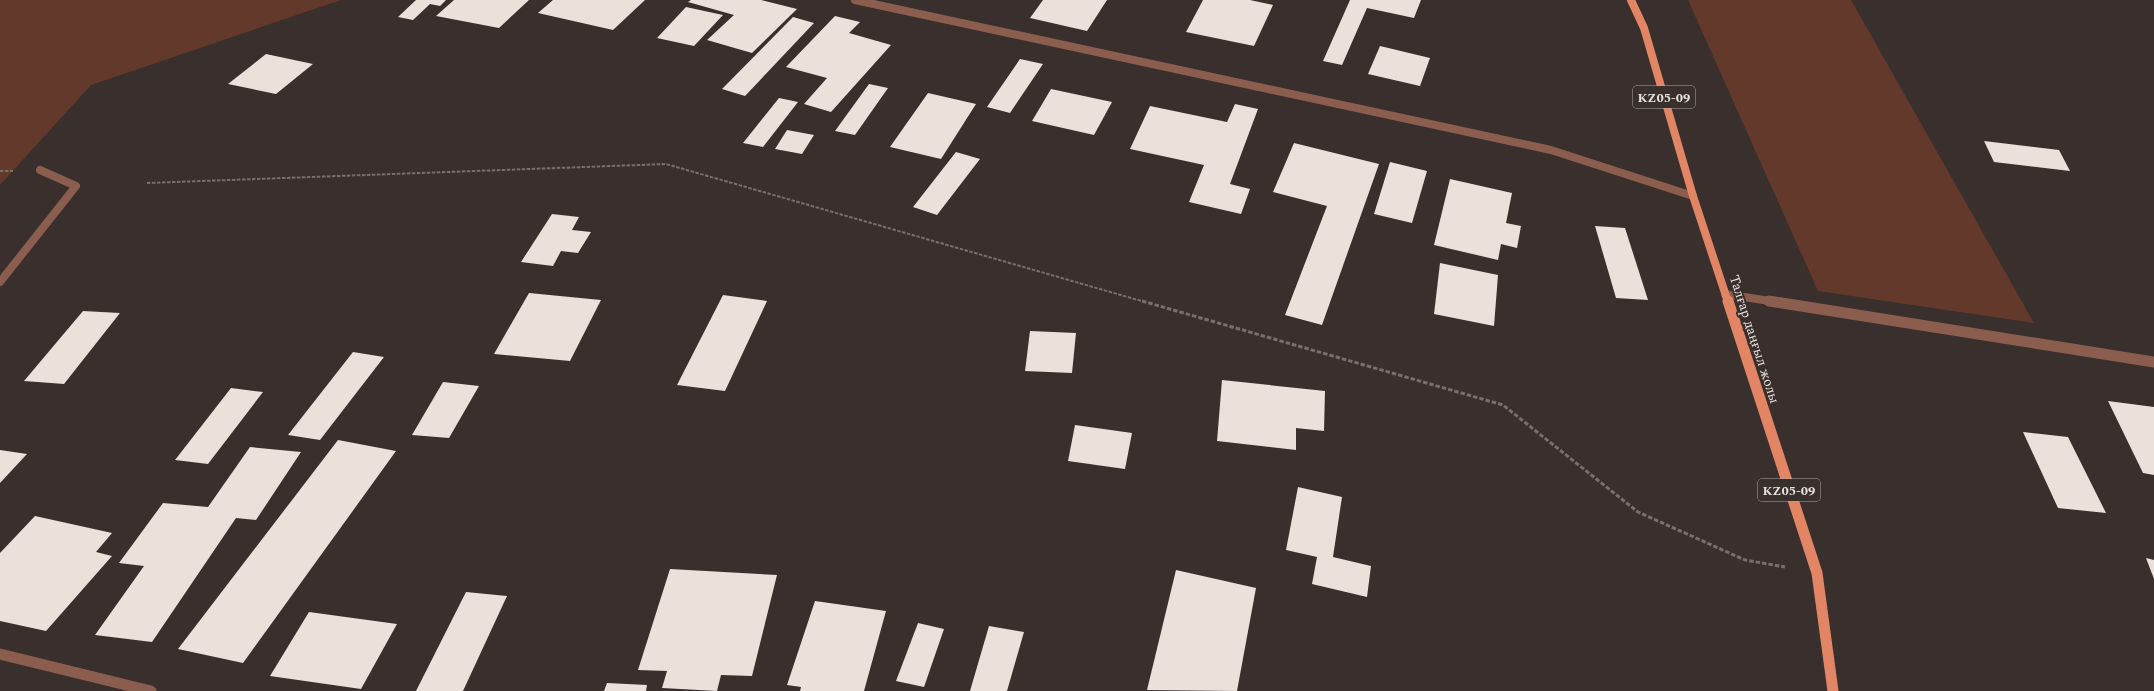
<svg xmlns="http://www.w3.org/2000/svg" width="2154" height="691" viewBox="0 0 2154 691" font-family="Spectral,serif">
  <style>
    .green { fill: #63392b }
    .building { fill: #ece0db }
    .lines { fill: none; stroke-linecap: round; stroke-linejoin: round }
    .path-far1 { stroke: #786f6c; stroke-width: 2; stroke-dasharray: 3.5 1.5; stroke-linecap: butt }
    .path { stroke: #786f6c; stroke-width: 3; stroke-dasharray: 4.5 2; stroke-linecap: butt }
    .minor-far1 { stroke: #8b5d4e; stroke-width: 8 }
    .minor { stroke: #8b5d4e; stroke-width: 11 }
    .major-far1 { stroke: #e28565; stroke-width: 8 }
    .major { stroke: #e28565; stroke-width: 11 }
    .labels { text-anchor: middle; stroke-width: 4; stroke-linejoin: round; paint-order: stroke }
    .shield { fill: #392f2c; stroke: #b3aca9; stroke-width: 1 }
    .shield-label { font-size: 13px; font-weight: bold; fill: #e7e1de }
    .street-label { font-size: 14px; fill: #e7e1de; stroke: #392f2c }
  </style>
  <rect width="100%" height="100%" fill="#392f2c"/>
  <g class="green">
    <polygon points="0,0 341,0 91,85 0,185"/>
    <polygon points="1688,0 1851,0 2034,323 1818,291"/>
  </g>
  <g class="building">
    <polygon points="416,0 446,0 440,6 430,4 413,20 398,17"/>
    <polygon points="454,0 529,0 499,28 436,16"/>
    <polygon points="553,0 645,0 613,30 538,13"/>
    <polygon points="691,0 761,0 797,9 752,53 707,40 734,15 688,2"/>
    <polygon points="1043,0 1107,0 1087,31 1030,18"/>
    <polygon points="1203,0 1250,0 1273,5 1254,46 1186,32"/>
    <polygon points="1350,0 1421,0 1414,18 1367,8 1342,65 1323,61"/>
    <polygon points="686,7 723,15 694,46 657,38"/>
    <polygon points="835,16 860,22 849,33 891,45 831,112 804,104 827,78 786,67"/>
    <polygon points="793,17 814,23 745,96 722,89"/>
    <polygon points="1380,46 1430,58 1420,86 1368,74"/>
    <polygon points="266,54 313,64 276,94 228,84"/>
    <polygon points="1020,59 1043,64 1010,113 987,107"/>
    <polygon points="869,84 888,88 855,135 835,131"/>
    <polygon points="1051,89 1112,102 1094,135 1032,121"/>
    <polygon points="928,93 976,104 941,159 890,147"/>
    <polygon points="779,98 798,102 763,147 743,143"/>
    <polygon points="1235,104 1258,109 1230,184 1250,189 1241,214 1189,202 1204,165 1130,149 1150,106 1227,122"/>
    <polygon points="787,130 814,135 802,154 775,149"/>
    <polygon points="1984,141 2059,150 2070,171 1994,162"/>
    <polygon points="1294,143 1379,164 1322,325 1285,315 1327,206 1273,192"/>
    <polygon points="956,152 980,159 937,215 913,207"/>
    <polygon points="1390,162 1427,171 1412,223 1374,214"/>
    <polygon points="1450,179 1512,193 1506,223 1521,226 1517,248 1501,244 1498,260 1434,245"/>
    <polygon points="552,214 579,217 572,230 591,232 578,253 561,251 553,266 521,262"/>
    <polygon points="1595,226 1625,228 1648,300 1616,298"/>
    <polygon points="1440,263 1498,275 1494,326 1434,314"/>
    <polygon points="529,293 601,300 570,361 494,354"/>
    <polygon points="723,295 767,301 725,391 677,385"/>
    <polygon points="83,311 120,313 64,384 24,381"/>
    <polygon points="1030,331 1076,333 1072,373 1025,371"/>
    <polygon points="353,352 384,357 320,440 288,435"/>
    <polygon points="1222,380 1325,391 1324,431 1296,428 1296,450 1217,441"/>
    <polygon points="443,382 479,386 449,438 412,435"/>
    <polygon points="231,388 263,392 208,464 175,460"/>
    <polygon points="2108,401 2154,407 2154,475 2143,473"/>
    <polygon points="1075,425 1132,433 1125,469 1068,461"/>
    <polygon points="2023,432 2068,437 2106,513 2058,508"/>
    <polygon points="338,440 396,451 243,663 178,649"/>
    <polygon points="250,447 301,452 256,520 236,518 152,642 95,635 144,566 119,563 163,503 208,507"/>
    <polygon points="0,450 27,454 0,483"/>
    <polygon points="1298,487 1342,497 1333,557 1371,566 1367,597 1312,584 1317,557 1286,550"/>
    <polygon points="35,516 112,533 96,552 112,556 46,631 0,621 0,553"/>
    <polygon points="2146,558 2154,560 2154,579"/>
    <polygon points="670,569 777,575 752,676 721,675 717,691 662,688 667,671 638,670"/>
    <polygon points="1176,570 1256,588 1237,691 1147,690"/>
    <polygon points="466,592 507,596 463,691 416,691"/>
    <polygon points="815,601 886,611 864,691 800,691 801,687 787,685"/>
    <polygon points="309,612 397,624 361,689 270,676"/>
    <polygon points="918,623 944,629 924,687 896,681"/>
    <polygon points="989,626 1024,632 1007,691 970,691"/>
    <polygon points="607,683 647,685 646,691 604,691"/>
  </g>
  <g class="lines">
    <g class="path-far1">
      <polyline points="0,171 13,171"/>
      <polyline points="147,183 666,164 1145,302"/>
    </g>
    <polyline class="path" points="1142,301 1503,405 1638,512 1745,560 1785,567"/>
    <g class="minor-far1">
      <polyline points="855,0 1551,150 1693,196"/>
      <polyline points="0,282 76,186 40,170"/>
      <polyline points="1725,294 1776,302"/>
    </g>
    <g class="minor">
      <polyline points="1769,301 2154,362"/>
      <polyline points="0,654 151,691"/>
    </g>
    <polyline class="major-far1" points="1631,0 1644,28 1693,196 1728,302"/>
    <polyline class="major" points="1728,301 1817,573 1833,691"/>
  </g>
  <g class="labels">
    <g class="shield">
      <rect x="1633" y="86" width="62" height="22" rx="3"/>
      <rect x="1758" y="479" width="62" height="22" rx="3"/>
    </g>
    <g class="shield-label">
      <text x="1664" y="102">KZ05-09</text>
      <text x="1789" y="495">KZ05-09</text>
    </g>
    <g class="street-label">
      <text transform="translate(1755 339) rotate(72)" y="5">Талғар даңғыл жолы</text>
    </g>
  </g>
</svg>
